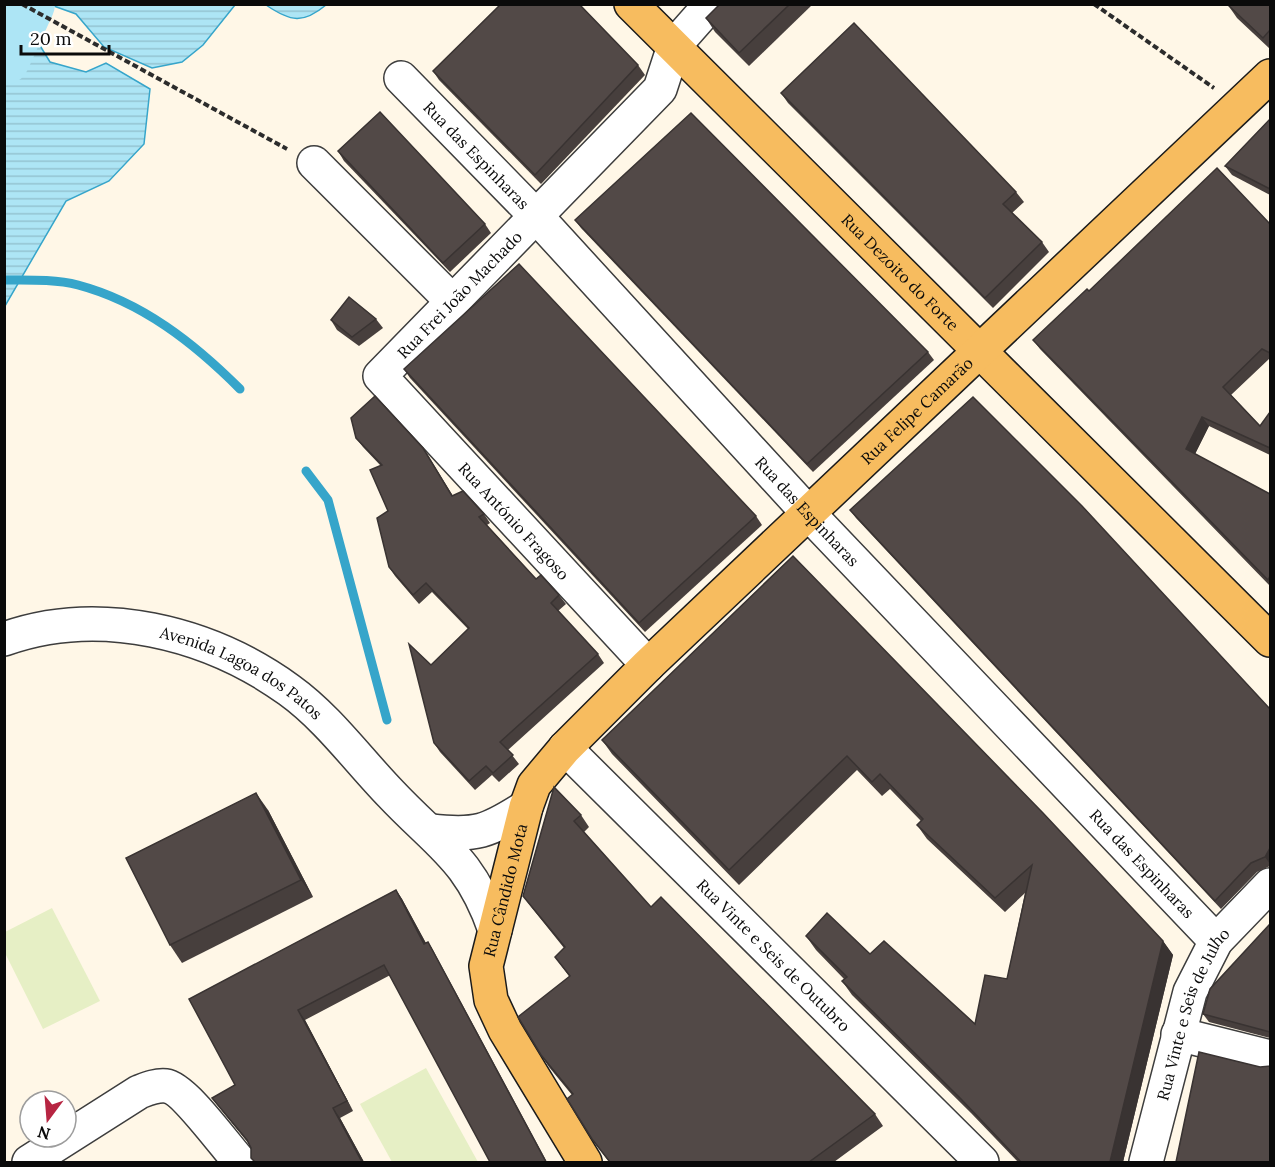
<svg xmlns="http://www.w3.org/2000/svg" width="1275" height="1167" viewBox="0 0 1275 1167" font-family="Lora,serif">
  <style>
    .pitch { fill: #e6efc5 }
    .water { fill: url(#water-rules); stroke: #36a5ca; stroke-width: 1.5 }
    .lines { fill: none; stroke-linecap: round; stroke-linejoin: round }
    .stream { stroke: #36a5ca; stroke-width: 9 }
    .river { stroke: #ade5f5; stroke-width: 52 }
    .minor-casing { stroke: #3d3d3d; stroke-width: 36 }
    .major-casing { stroke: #1b1b1b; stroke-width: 36 }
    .path { stroke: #2c2c2c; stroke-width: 4; stroke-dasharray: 6 3; stroke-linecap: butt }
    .minor { stroke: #fff; stroke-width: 33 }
    .major { stroke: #f7bc5f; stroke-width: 33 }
    .wall { fill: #473f3d }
    .shaded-wall { fill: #393332 }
    .building { fill: #524947; stroke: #393332; stroke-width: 1.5 }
    .labels { text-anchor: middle; stroke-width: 6; stroke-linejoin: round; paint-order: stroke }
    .street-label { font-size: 16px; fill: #0a0a0a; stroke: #fff }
  </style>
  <defs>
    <pattern id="water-rules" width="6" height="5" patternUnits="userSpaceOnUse" patternTransform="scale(1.5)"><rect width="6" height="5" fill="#ade5f5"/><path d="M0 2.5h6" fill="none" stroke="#94c3d1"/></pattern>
  </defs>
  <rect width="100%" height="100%" fill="#fff7e7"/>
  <g class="pitch">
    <polygon points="52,908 100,1001 43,1029 5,953 5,932"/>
    <polygon points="426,1068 478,1162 392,1162 360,1104"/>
  </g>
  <g class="water">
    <polygon points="51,5 235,5 203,45 182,62 152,68 104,47 76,14"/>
    <path d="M266,5H326C303,24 291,22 266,5Z"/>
    <polygon points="5,6 36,39 50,62 86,72 106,63 150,89 144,144 109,181 66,201 5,306"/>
  </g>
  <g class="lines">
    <g class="stream">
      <path d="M4,280C28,280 56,279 78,285C142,302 194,343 240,389"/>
      <polyline points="306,471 328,500 387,720"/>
    </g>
    <polyline class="river" points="4,59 29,4"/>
    <g class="minor-casing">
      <g id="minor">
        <path id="s1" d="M401,78L536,216L810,515L1216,941"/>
        <polyline points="314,163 452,301"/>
        <path id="s2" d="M4,639C99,605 209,632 289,690C328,718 358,760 391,794C439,845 470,858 495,930"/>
        <path id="s3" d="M648,665L380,376L660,89L674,46L711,4"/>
        <path id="s4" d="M565,748L982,1162"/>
        <path d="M431,831C477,836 487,832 526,807"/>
        <polyline points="1178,1034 1270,1057"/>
        <path d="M29,1162L139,1092C147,1089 156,1085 166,1086C184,1088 226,1147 240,1162"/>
        <path id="s5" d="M1146,1162L1190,992L1216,941L1270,885"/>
      </g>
    </g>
    <g class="major-casing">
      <g id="major">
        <path id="s6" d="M631,4L1270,640"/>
        <path id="s7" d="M585,1162L505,1030L491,1000L486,966L526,807L534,785L565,748L648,665L1270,76"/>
      </g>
    </g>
    <g class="path">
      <polyline points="22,4 287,149"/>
      <polyline points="1094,4 1214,88"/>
    </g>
    <use href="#minor" class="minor"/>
    <use href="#major" class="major"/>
  </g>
  <g class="wall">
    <polygon points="720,4 813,4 749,66 715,32 706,18"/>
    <polygon points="1270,4 1270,49 1237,18 1228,5"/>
    <polygon points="638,65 645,75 541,184 439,80 433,71"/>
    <polygon points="781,93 1016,192 1024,202 1012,213 1042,242 1049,252 993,308 788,103"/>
    <polygon points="1270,119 1270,195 1232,175 1225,166"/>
    <polygon points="338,151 485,224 491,233 450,272 344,161"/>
    <polygon points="575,220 928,352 934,360 813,472 581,228"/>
    <polygon points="1270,224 1270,359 1269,359 1231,395 1260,426 1270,412 1270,455 1209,426 1195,454 1270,494 1270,586 1040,349 1033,340 1089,291"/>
    <polygon points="376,319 383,328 359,346 337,330 331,320"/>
    <polygon points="404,369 756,516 762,525 645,632 410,378"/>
    <polygon points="356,438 423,448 453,496 484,514 490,523 487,525 536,579 559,595 566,604 558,611 598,654 604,663 508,750 519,764 499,782 492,775 475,790 440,752 434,743 431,665 468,629 432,592 419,604 395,576 389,567 388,511 380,465 363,447"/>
    <polygon points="850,510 1270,709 1270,866 1257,872 1221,909 856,518"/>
    <polygon points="793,556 1163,941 1173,955 1123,1162 1018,1162 971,1113 852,995 842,981 844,979 816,950 806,936 870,954 975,1024 1007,979 1025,893 1005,912 927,839 917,825 921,821 890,789 882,796 857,770 739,885 612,754 602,740"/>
    <polygon points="554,787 581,815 589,827 584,832 651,907 875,1114 883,1126 834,1162 609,1162 592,1139 572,1095 549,1067 541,1055 569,976 555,957 564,948 532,908 523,896"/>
    <polygon points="268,810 313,897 182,963 170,945"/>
    <polygon points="396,890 402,899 426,943 428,942 434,952 305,1020 353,1111 340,1118 364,1162 255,1162 251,1148 249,1144 219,1107 212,1098 235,1085"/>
    <polygon points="1270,924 1270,1038 1209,1022 1203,1014"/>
  </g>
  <g class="shaded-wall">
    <polygon points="1202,417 1209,426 1193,458 1186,449"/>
    <polygon points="423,448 429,457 458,505 452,496"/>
    <polygon points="256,793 268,810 313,897 301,880"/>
    <polygon points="1270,848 1270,864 1265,857"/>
    <polygon points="396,890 402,899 431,953 424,944"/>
    <polygon points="1163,941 1173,955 1123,1162 1110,1162"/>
    <polygon points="428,942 434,952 547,1162 546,1162"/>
    <polygon points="298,1010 305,1020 353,1111 347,1101"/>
    <polygon points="333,1108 340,1118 364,1162 362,1162"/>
  </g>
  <g class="building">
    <polygon points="501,4 579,4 638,65 535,175 433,71"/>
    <polygon points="720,4 790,4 739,53 706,18"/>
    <polygon points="1270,4 1270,30 1263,38 1228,5"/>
    <polygon points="854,23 1016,192 1003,204 1042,242 985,298 781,93"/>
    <polygon points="380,112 485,224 443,263 338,151"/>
    <polygon points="691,113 928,352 807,464 575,220"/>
    <polygon points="1270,119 1270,189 1225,166"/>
    <polygon points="1217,168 1270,224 1270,353 1262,349 1223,387 1260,426 1270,412 1270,448 1202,417 1186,449 1270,494 1270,576 1268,580 1033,340 1087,289 1089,291"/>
    <polygon points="519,264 756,516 639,623 404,369"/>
    <polygon points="349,297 376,319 352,337 331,320"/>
    <polygon points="375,396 423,448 452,496 463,491 484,514 479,517 536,579 541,575 559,595 551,603 598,654 500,742 513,755 493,773 486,766 469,781 434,743 409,644 431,665 469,628 426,583 413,595 389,567 377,518 388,511 370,470 382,465 356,438 351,418"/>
    <polygon points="973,397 1082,506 1270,709 1270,848 1265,857 1251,863 1215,901 850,510"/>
    <polygon points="793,556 1043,813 1163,941 1110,1162 1021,1162 961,1099 842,981 847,977 806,936 827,913 870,954 884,941 975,1024 985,975 1007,979 1032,865 995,898 917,825 923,819 880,774 872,782 847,756 729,870 602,740"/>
    <polygon points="554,787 581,815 574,821 651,907 661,897 875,1114 809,1162 610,1162 592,1139 567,1099 573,1094 541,1055 518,1017 570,976 555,957 565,947 523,896"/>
    <polygon points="256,793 301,880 170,945 126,858"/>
    <polygon points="396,890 424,944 428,942 546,1162 490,1162 384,965 298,1010 347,1101 333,1108 362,1162 255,1162 251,1158 251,1148 247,1140 212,1098 235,1085 189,999"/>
    <polygon points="1270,924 1270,1032 1203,1014 1210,989"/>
    <polygon points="1199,1052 1260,1067 1270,1066 1270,1162 1176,1162"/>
  </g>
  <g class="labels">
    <g class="street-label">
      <text dy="6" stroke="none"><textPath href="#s1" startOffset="108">Rua das Espinharas</textPath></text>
      <text dy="6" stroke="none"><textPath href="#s6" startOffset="380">Rua Dezoito do Forte</textPath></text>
      <text dy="6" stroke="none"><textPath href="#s3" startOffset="508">Rua Frei João Machado</textPath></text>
      <text dy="6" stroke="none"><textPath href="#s7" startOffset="945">Rua Felipe Camarão</textPath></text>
      <text dy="6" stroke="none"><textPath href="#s1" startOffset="594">Rua das Espinharas</textPath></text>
      <text transform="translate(514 521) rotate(47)" y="6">Rua António Fragoso</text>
      <text dy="6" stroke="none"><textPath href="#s2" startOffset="250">Avenida Lagoa dos Patos</textPath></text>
      <text dy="6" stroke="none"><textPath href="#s1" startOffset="1080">Rua das Espinharas</textPath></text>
      <text dy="6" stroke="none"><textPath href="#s7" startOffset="300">Rua Cândido Mota</textPath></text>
      <text dy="6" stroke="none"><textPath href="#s4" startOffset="294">Rua Vinte e Seis de Outubro</textPath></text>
      <text dy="6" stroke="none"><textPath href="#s5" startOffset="156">Rua Vinte e Seis de Julho</textPath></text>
    </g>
  </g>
  <rect width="1275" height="1167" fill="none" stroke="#0a0a0a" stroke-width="12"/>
  <g transform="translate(48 1119) rotate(196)"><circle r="28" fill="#ffffff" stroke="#9d9d9d" stroke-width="1.5"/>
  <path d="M0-4.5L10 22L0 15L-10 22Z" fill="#b72542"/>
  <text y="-9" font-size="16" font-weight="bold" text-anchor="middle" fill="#0a0a0a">N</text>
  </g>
  <path d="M21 45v9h88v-9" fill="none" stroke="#0a0a0a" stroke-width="3"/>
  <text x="30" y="45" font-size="18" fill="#0a0a0a" stroke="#ffffff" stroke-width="4.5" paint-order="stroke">20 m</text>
</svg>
